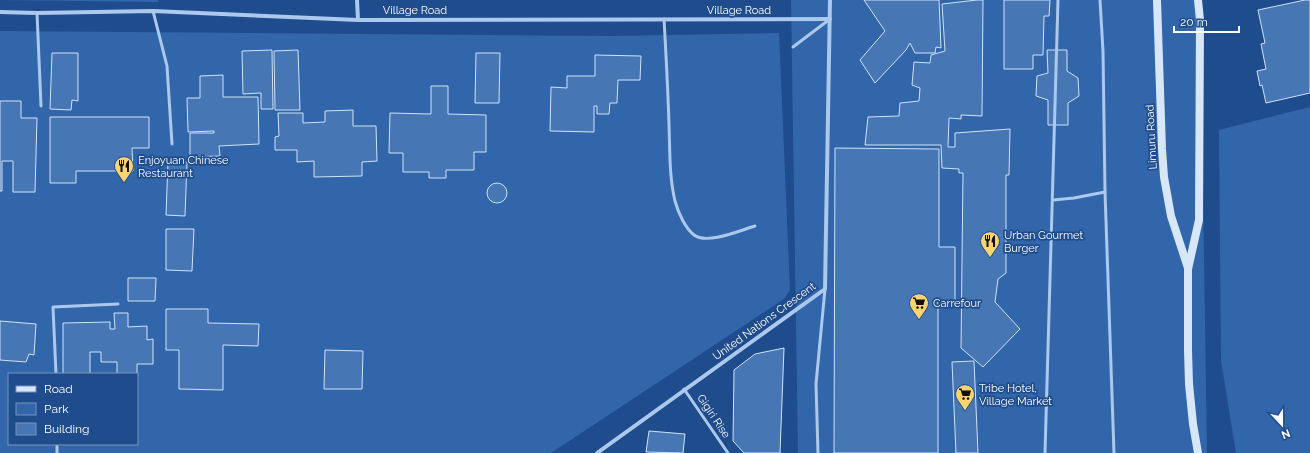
<svg xmlns="http://www.w3.org/2000/svg" width="1310" height="453" viewBox="0 0 1310 453" font-family="Raleway,sans-serif">
  <style>
    .green { fill: #3266aa; fill-rule: evenodd }
    .building { fill: #4776b4; stroke: #d1e2f9 }
    .lines { fill: none; stroke-linecap: round; stroke-linejoin: round }
    .lane { stroke: #acc8ec; stroke-width: 3 }
    .street { stroke: #acc8ec; stroke-width: 4 }
    .secondary { stroke: #d8e6f9; stroke-width: 8 }
    .labels { text-anchor: middle; stroke-width: 3.5; stroke-linejoin: round; paint-order: stroke }
    .street-label { font-size: 11px; fill: #fff; stroke: #1f4c8c }
    .poi-label { font-size: 11px; fill: #fff; stroke: #1f4c8c; text-anchor: start }
  </style>
  <rect width="100%" height="100%" fill="#1f4c8c"/>
  <g class="green">
    <polygon points="0,0 158,0 158,2"/>
    <polygon points="791,0 1200,0 1207,453 798,453"/>
    <path d="M0,31L613,36L779,33L790,290L784,299L551,453H0ZM9,374H137V444H9Z"/>
    <polygon points="1310,107 1310,453 1236,453 1221,361 1219,130"/>
  </g>
  <g class="building">
    <polygon points="864,0 939,0 941,48 936,47 935,53 915,53 910,43 906,50 875,83 860,60 885,31"/>
    <polygon points="977,0 983,0 982,116 961,115 961,119 949,118 948,147 955,147 955,133 1010,129 1009,175 1006,175 1006,273 998,279 995,302 1020,329 983,367 961,348 963,173 959,173 959,169 942,168 941,145 865,145 868,117 899,116 900,103 919,101 920,88 912,85 914,62 930,63 931,55 945,51 942,4"/>
    <polygon points="1004,0 1050,0 1049,16 1044,16 1043,55 1033,55 1033,69 1004,69"/>
    <polygon points="1305,0 1310,0 1310,93 1266,103 1262,85 1260,86 1257,71 1266,69 1261,44 1265,43 1258,10"/>
    <polygon points="272,50 273,109 261,109 261,93 243,94 242,51"/>
    <polygon points="298,50 300,110 275,110 274,51"/>
    <polygon points="1047,50 1067,50 1067,71 1078,78 1079,96 1068,103 1068,125 1048,125 1048,100 1036,96 1037,76 1048,73"/>
    <polygon points="52,53 78,53 78,101 72,100 71,110 50,109"/>
    <polygon points="476,53 500,53 499,103 475,103"/>
    <polygon points="595,55 641,56 640,80 618,80 617,103 610,103 609,114 597,114 597,106 594,106 594,132 550,131 551,87 567,88 567,76 595,76"/>
    <polygon points="223,75 223,97 258,97 259,144 219,146 220,156 190,157 190,133 214,133 214,131 188,132 187,98 200,98 200,76"/>
    <polygon points="431,86 448,86 448,114 486,115 486,152 474,152 474,170 446,170 446,178 429,178 429,172 403,172 403,153 389,153 390,113 431,114"/>
    <polygon points="0,101 21,101 21,118 37,118 35,192 13,192 13,161 2,161 2,191 0,191"/>
    <polygon points="353,110 353,126 376,126 377,161 362,162 362,176 314,177 314,161 297,162 297,150 275,150 275,137 279,136 278,113 303,113 303,123 325,122 325,111"/>
    <polygon points="50,117 149,117 149,148 132,148 133,171 76,171 76,183 50,183"/>
    <polygon points="835,148 939,149 939,247 955,247 955,302 938,302 938,453 834,453"/>
    <polygon points="168,162 187,162 185,216 166,215"/>
    <circle cx="497" cy="193" r="10"/>
    <polygon points="166,229 194,229 192,271 166,270"/>
    <polygon points="128,278 156,278 155,301 128,301"/>
    <polygon points="166,309 208,309 208,323 259,324 258,346 223,345 223,390 179,389 179,350 166,350"/>
    <polygon points="114,313 128,313 128,327 147,326 147,340 153,339 153,364 137,364 137,374 117,374 117,362 101,362 101,352 90,352 90,374 63,374 63,323 110,322 110,329 115,329"/>
    <polygon points="0,321 36,324 34,355 29,354 26,362 0,360"/>
    <polygon points="784,348 780,453 744,453 733,441 734,370 755,354"/>
    <polygon points="325,350 363,351 362,389 324,389"/>
    <polygon points="974,361 978,453 956,453 952,362"/>
    <polygon points="649,431 685,434 683,453 646,452"/>
  </g>
  <g class="lines">
    <g class="lane">
      <polyline points="1100,0 1103,51 1105,192 1114,453"/>
      <polyline points="153,11 167,66 172,144"/>
      <polyline points="37,13 41,106"/>
      <path d="M664,19C666,54 668,90 669,125C670,150 669,176 675,201C678,212 685,228 694,235C707,245 741,230 755,226"/>
      <polyline points="793,47 830,19"/>
      <polyline points="1053,200 1074,198 1105,192"/>
      <polyline points="56,374 53,307 118,304"/>
      <polyline points="684,389 728,453"/>
      <polyline points="57,444 57,453"/>
      <polyline points="818,453 816,384 825,289"/>
      <polyline points="1045,453 1058,0"/>
    </g>
    <g class="street">
      <polyline points="357,0 358,20"/>
      <polyline points="0,12 37,13 153,11 358,20 830,19"/>
      <polyline points="597,453 825,289 830,0"/>
    </g>
    <g class="secondary">
      <polyline points="1157,0 1162,149 1164,177 1171,216 1188,268"/>
      <polyline points="1198,453 1193,424 1189,384 1188,350 1188,269 1199,220 1200,20 1198,0"/>
    </g>
  </g>
  <defs>
    <g id="restaurant-pin" transform="scale(1)"><path d="M0 17L-7.5 6A9.5 9.5 0 1 1 7.5 6Z" fill="#fad46c" stroke="#1f4c8c"/><path d="M-5-6h1v4h1v-4h1v4h1v-4h1v5L-1.5 .5V6h-2V.5L-5-1ZM5-6V6H3V1.5H1.5Q1.5-4 5-6Z" fill="#111"/></g>
    <g id="supermarket-pin" transform="scale(1)"><path d="M0 17L-7.5 6A9.5 9.5 0 1 1 7.5 6Z" fill="#fad46c" stroke="#1f4c8c"/><path d="M-6-5.5h2.5l.6 2H6L4.5 2H-2.5L-4.4-4H-6ZM-1.5 3.2a1.3 1.3 0 1 0 .1 0ZM3 3.2a1.3 1.3 0 1 0 .1 0Z" fill="#111"/></g>
  </defs>
  <g fill-rule="evenodd">
    <use href="#restaurant-pin" x="124" y="166"/>
    <use href="#restaurant-pin" x="990" y="241"/>
    <use href="#supermarket-pin" x="919" y="303"/>
    <use href="#supermarket-pin" x="965" y="394"/>
  </g>
  <g class="labels">
    <g class="street-label">
      <text x="415" y="14">Village Road</text>
      <text x="739" y="14">Village Road</text>
      <text transform="translate(1151 137) rotate(-93)" y="4">Limuru Road</text>
      <text transform="translate(764 321) rotate(-36)" y="4">United Nations Crescent</text>
      <text transform="translate(714 416) rotate(56)" y="4">Gigiri Rise</text>
    </g>
    <g class="poi-label">
      <text x="138" y="164">Enjoyuan Chinese<tspan x="138" dy="13">Restaurant</tspan></text>
      <text x="1004" y="239">Urban Gourmet<tspan x="1004" dy="13">Burger</tspan></text>
      <text x="933" y="307">Carrefour</text>
      <text x="979" y="392">Tribe Hotel,<tspan x="979" dy="13">Village Market</tspan></text>
    </g>
  </g>
  <rect x="8" y="373" width="130" height="72" fill="#1f4c8c" stroke="#7994ba"/>
  <rect x="16" y="386" width="20" height="6" fill="#d8e6f9" stroke="#7994ba"/>
  <text x="44" y="393" font-size="12" fill="#ffffff">Road</text>
  <rect x="16" y="403" width="20" height="12" fill="#3266aa" stroke="#7994ba"/>
  <text x="44" y="413" font-size="12" fill="#ffffff">Park</text>
  <rect x="16" y="423" width="20" height="12" fill="#4776b4" stroke="#7994ba"/>
  <text x="44" y="433" font-size="12" fill="#ffffff">Building</text>
  <g transform="translate(1282 425) rotate(158)" stroke="#1f4c8c" stroke-width="3" paint-order="stroke">
  <path d="M0-3L7 15L0 10L-7 15Z" fill="#ffffff"/>
  <text y="-6" font-size="11" font-weight="bold" text-anchor="middle" fill="#ffffff">N</text>
  </g>
  <path d="M1174 26v6h65v-6" fill="none" stroke="#ffffff" stroke-width="2"/>
  <text x="1180" y="26" font-size="12" fill="#ffffff" stroke="#1f4c8c" stroke-width="3" paint-order="stroke">20 m</text>
</svg>
